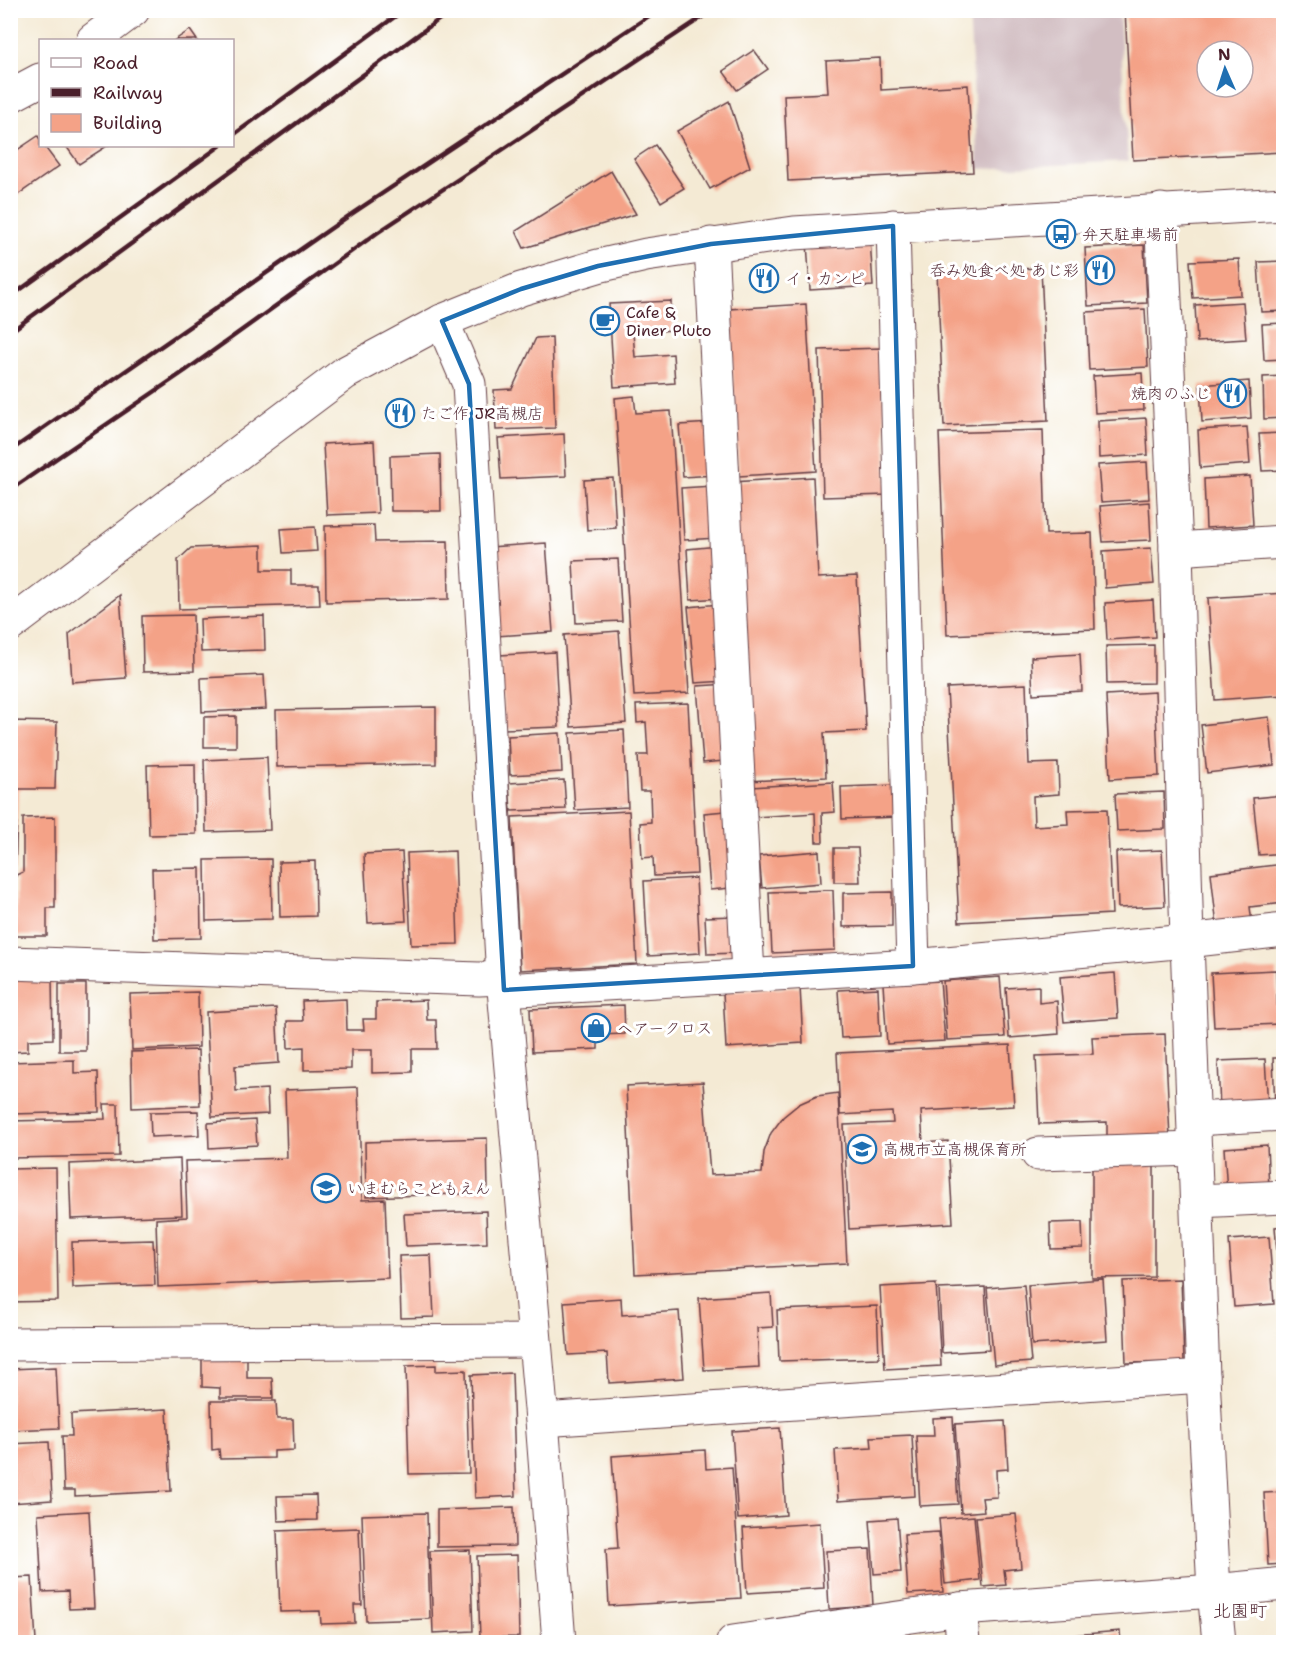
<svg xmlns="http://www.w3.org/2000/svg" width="1294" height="1653" viewBox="0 0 1294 1653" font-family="'Shantell Sans','Klee One',sans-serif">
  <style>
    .industrial { fill: #d2bec2 }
    .building { fill: #f4a287; fill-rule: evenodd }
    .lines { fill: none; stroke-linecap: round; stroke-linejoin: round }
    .minor-casing { stroke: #643d44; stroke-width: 35 }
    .tertiary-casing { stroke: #643d44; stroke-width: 35 }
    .minor { stroke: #fff; stroke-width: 33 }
    .tertiary { stroke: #fff; stroke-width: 33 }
    .rail { stroke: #4a1f2b; stroke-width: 4.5 }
    .marked { fill: none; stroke: #1f6fb2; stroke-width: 4.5; stroke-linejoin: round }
    .labels { text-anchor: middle; stroke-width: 6; stroke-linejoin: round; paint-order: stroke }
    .poi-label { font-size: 16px; fill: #4a1f2b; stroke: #fff; text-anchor: start }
    .neighbourhood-label { font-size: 18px; fill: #4a1f2b; stroke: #fff }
  </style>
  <rect width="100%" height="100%" fill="#fff"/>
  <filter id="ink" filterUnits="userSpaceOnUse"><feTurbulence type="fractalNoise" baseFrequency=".0167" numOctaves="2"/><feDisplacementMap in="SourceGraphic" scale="12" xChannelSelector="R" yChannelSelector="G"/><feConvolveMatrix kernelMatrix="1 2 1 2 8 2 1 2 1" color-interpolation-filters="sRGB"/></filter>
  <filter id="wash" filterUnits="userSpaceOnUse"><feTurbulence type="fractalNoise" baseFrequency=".008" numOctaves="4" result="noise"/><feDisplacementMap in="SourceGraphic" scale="24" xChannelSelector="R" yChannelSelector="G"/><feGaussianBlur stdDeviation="1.35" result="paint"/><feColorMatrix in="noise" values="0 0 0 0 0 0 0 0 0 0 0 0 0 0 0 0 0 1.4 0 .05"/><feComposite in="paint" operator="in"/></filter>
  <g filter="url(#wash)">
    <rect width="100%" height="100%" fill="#f4ead4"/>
    <polygon class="industrial" points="969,11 1119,11 1128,161 978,169"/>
    <g id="blocks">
      <g class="building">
        <path d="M1125,10H1284V152L1133,160ZM1207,51H1243V87H1207Z"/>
        <polygon points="190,30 197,40 175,40"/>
        <polygon points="754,50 768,69 737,90 723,71"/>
        <polygon points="880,58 881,90 968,85 973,172 788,181 784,95 828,93 826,61"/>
        <polygon points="729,101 750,167 710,189 677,131"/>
        <polygon points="38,136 40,140 40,146 44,146 59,166 10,200 10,155"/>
        <polygon points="655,145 684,188 661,202 634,159"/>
        <polygon points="66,146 107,146 79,164"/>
        <polygon points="611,171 636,214 524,248 516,231"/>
        <polygon points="870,238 873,286 810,290 807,242"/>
        <polygon points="1144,245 1147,303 1088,306 1085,248"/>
        <polygon points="1239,259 1241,295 1193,298 1190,261"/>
        <polygon points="1284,261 1284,311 1261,312 1258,262"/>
        <polygon points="1041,268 1048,421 944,426 937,272"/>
        <polygon points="671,301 672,330 633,333 635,357 673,354 675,383 614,387 609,304"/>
        <polygon points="1243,302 1246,339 1197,342 1195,305"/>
        <polygon points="806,304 816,471 739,476 729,309"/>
        <polygon points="1145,309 1148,367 1089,370 1086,312"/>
        <polygon points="1284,323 1284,359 1264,360 1262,324"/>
        <polygon points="552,337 555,428 496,430 494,390 512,389 536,338"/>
        <polygon points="882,348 887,495 823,497 819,350"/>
        <polygon points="1142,373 1144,410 1095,413 1093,376"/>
        <polygon points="1284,376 1284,418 1264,419 1263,377"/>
        <polygon points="1249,381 1251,418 1202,422 1200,385"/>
        <polygon points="634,396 636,413 671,411 689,693 634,696 615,398"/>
        <polygon points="1146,418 1148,455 1099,458 1098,421"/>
        <polygon points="712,423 715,475 683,477 679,425"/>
        <polygon points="1247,427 1250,464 1200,468 1198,430"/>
        <polygon points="1043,430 1046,534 1092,533 1095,629 947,635 939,433"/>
        <polygon points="1284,433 1284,470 1262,471 1259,434"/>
        <polygon points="564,434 566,476 501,479 498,438"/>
        <polygon points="374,441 378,513 327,515 323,444"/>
        <polygon points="440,454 441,511 391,511 390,456"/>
        <polygon points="1147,462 1149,499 1101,502 1098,465"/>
        <polygon points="1250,476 1253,525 1206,528 1204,479"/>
        <polygon points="813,477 818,578 857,576 866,731 824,733 826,777 749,781 732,482"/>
        <polygon points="613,478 616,528 587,530 584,480"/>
        <polygon points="713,486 717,538 684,540 681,488"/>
        <polygon points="1149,502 1151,540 1103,542 1100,506"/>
        <polygon points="1279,503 1284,503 1284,530 1280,530"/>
        <polygon points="374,525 375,542 448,541 449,599 326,602 325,526"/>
        <polygon points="315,527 317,551 283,553 281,529"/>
        <polygon points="546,543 553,632 496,636 490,547"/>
        <polygon points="262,545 262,570 291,570 291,585 319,585 320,605 179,609 178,560 191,548"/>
        <polygon points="719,546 723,598 690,600 687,549"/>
        <polygon points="1151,548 1154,584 1105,588 1103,551"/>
        <polygon points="618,559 622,621 576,623 573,561"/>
        <polygon points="1284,593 1284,695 1215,700 1208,598"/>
        <polygon points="120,595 126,678 72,682 69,634"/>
        <polygon points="1153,600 1155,637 1107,640 1105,603"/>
        <polygon points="720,604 726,681 695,683 688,607"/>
        <polygon points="193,615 194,671 143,672 142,616"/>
        <polygon points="264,616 265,650 201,652 200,619"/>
        <polygon points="619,631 626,723 571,727 564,635"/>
        <polygon points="1154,645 1154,683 1107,684 1106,646"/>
        <polygon points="555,652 559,727 504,729 500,655"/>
        <polygon points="1080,654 1082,691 1033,694 1031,657"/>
        <polygon points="264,675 266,709 202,712 201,678"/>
        <polygon points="728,684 734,760 703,763 697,686"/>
        <polygon points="1026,684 1029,764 1058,763 1059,794 1033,796 1034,826 1068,824 1067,810 1107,809 1112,914 959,922 947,688"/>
        <polygon points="1155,692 1159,776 1110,779 1106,695"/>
        <polygon points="688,703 697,874 654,876 653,857 642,858 640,823 651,822 650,791 640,791 638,755 648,755 646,722 637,723 636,705"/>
        <polygon points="436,707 436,764 277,767 276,710"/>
        <polygon points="236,716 236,747 204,747 204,717"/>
        <polygon points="1269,717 1274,765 1207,773 1201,725"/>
        <polygon points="10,721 57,722 55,789 18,789 15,870 10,869"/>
        <polygon points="624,730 628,807 575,810 570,733"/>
        <polygon points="560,733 562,772 510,775 508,736"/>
        <polygon points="267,757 270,830 206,832 204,760"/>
        <polygon points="195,764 196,834 149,835 147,765"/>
        <polygon points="564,780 566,809 511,811 509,783"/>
        <polygon points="833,782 835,812 822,813 823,842 816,842 815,813 754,817 752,787"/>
        <polygon points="896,785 898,817 842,819 841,787"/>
        <polygon points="1164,792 1165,829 1117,831 1115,794"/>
        <polygon points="1284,795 1284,853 1259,855 1253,798"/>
        <polygon points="736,810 741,887 710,890 704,813"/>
        <polygon points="629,811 637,964 520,970 512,817"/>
        <polygon points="55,817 55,908 47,908 47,936 10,936 10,925 16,925 16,875 23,872 23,818"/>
        <polygon points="834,848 858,848 860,882 834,882"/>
        <polygon points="1162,850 1165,906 1118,908 1116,852"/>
        <polygon points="455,851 458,944 411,945 407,853"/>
        <polygon points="819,851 821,883 762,888 759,856"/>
        <polygon points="402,852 406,921 368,923 364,854"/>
        <polygon points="271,859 272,919 206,921 205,860"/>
        <polygon points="315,861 316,916 280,917 279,862"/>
        <polygon points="1284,864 1284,903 1250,907 1252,923 1217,927 1211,873"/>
        <polygon points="200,868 201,938 154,939 152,869"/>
        <polygon points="696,878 700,953 648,956 644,881"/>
        <polygon points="833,890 835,950 772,953 769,892"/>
        <polygon points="892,892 892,926 843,927 843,893"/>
        <polygon points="736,916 738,953 707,954 705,917"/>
        <polygon points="1276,970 1278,1024 1214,1027 1211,973"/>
        <polygon points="1115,973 1118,1018 1064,1022 1060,977"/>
        <polygon points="52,977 53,1039 28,1040 28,1051 10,1052 10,978"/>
        <polygon points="1000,977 1005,1037 947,1040 943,981"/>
        <polygon points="940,981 945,1041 887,1044 883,984"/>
        <rect x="59" y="984" width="27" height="67"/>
        <polygon points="1039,986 1039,1003 1057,1001 1059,1034 1009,1038 1006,988"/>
        <polygon points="800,987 803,1043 726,1048 723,992"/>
        <polygon points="878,988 880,1036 841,1038 838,990"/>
        <polygon points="198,992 199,1047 132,1050 130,994"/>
        <polygon points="346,999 347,1030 364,1030 363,1019 376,1019 376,1002 426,1000 427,1020 436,1020 437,1049 412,1049 412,1072 372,1073 372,1050 351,1050 351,1069 304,1070 304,1047 288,1048 287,1021 303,1021 302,1001"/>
        <polygon points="624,1005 625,1034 598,1035 598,1049 532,1052 530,1009"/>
        <polygon points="276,1008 279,1063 235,1066 236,1091 267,1089 268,1114 212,1117 206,1012"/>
        <polygon points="1165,1034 1170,1138 1107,1141 1107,1122 1039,1124 1036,1056 1093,1054 1092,1037"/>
        <polygon points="1010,1045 1014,1106 921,1111 923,1143 948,1141 953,1223 849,1229 844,1125 893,1123 892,1112 840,1115 837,1053"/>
        <polygon points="198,1050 200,1105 132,1108 131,1052"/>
        <polygon points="1273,1058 1284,1058 1284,1107 1275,1107"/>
        <polygon points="1265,1059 1268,1107 1220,1110 1218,1061"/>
        <polygon points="74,1060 74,1073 98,1072 99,1112 10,1114 10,1062"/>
        <polygon points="703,1082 710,1175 762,1173 764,1152 771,1133 783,1117 799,1104 817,1096 838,1093 847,1263 635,1274 626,1086"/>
        <polygon points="358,1087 362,1200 385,1199 388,1278 158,1287 156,1219 187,1217 185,1161 287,1158 285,1090"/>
        <polygon points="104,1104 118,1104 119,1156 10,1158 10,1121 105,1119"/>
        <polygon points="198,1111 199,1135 151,1137 150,1112"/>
        <polygon points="255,1120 257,1145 209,1148 208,1123"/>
        <polygon points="487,1138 488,1193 366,1197 365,1142"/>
        <polygon points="1267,1145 1269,1189 1227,1192 1224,1148"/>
        <polygon points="180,1159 182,1215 71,1219 69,1164"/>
        <polygon points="1154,1163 1154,1277 1092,1278 1092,1164"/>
        <polygon points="56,1168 58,1301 10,1302 10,1169"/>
        <polygon points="486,1211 487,1243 406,1246 404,1214"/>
        <polygon points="1082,1222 1083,1248 1051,1249 1050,1223"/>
        <polygon points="1284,1226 1284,1302 1281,1302 1275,1227"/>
        <polygon points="1269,1237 1274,1304 1234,1307 1229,1240"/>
        <polygon points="153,1240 155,1285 73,1288 72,1242"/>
        <polygon points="431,1255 434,1317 401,1318 399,1256"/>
        <polygon points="1103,1279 1107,1340 1032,1345 1028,1285"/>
        <polygon points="1181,1279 1184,1362 1126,1363 1123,1281"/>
        <polygon points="936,1284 941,1366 885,1369 880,1287"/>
        <polygon points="1024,1285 1031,1362 994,1365 987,1288"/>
        <polygon points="985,1287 989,1350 942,1353 939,1289"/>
        <polygon points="771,1293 773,1327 757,1328 759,1367 704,1370 699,1298"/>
        <polygon points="621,1298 622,1315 679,1311 684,1378 609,1383 607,1353 568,1355 564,1302"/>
        <polygon points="877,1306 879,1358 779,1361 777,1310"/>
        <polygon points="202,1358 247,1358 247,1378 272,1378 273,1398 220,1398 220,1388 202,1387"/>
        <polygon points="436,1365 436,1371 466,1370 469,1473 409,1474 406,1366"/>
        <polygon points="56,1367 59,1428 10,1430 10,1369"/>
        <polygon points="512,1373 516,1496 475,1498 471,1375"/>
        <polygon points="211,1401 276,1401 277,1419 293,1419 294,1450 274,1451 274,1458 220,1459 219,1449 212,1450"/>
        <polygon points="167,1409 171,1491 75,1496 75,1490 64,1490 62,1436 72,1436 71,1414"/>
        <polygon points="953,1417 958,1504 920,1506 916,1436 934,1436 933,1418"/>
        <polygon points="1005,1421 1008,1469 996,1470 997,1497 982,1498 984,1511 961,1513 955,1424"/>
        <polygon points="780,1428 786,1515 738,1519 732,1431"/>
        <polygon points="912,1435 915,1496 838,1501 835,1450 872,1448 871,1437"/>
        <polygon points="49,1442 52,1500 10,1503 10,1444"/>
        <polygon points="705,1450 706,1469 732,1467 741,1598 609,1606 606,1549 618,1548 612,1456"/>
        <polygon points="1284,1492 1284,1564 1268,1565 1264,1493"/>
        <polygon points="316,1495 317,1520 278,1521 277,1496"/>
        <polygon points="514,1507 515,1546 437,1547 437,1510"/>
        <polygon points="89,1511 94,1608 69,1609 68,1591 42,1592 38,1514"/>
        <polygon points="427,1513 430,1619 366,1621 362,1515"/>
        <polygon points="1016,1514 1021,1568 1004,1570 1006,1585 983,1587 976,1517"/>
        <polygon points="974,1516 980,1580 945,1584 939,1519"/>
        <polygon points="897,1518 901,1572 874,1574 870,1520"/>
        <polygon points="820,1523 824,1588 747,1593 743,1528"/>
        <polygon points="359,1528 362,1605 354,1605 355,1623 321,1624 320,1611 280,1612 277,1531"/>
        <polygon points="939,1532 943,1592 908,1594 904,1534"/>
        <polygon points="870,1549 873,1606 829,1609 826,1551"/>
        <polygon points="470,1550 473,1631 433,1633 430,1551"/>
        <polygon points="517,1555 519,1637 480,1638 477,1556"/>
        <polygon points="32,1577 36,1642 10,1642 10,1578"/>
        <polygon points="1120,1631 1121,1642 1073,1642 1073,1635"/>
      </g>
    </g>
  </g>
  <g filter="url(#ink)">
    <use href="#blocks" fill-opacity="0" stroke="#643d44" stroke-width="1.5"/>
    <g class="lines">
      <g class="minor-casing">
        <g id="minor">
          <polyline points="1161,210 1176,549 1187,941 1203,1376 1214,1591 1219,1642"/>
          <polyline points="893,226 913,966"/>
          <polyline points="711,244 748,975"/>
          <polyline points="442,321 469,384 503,978 542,1420 559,1642"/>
          <polyline points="1176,549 1284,542"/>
          <polyline points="10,963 479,979 503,978"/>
          <polyline points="504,990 913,966 1187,941 1284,930"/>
          <polyline points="1194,1119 1284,1114"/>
          <polyline points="1038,1154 1195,1149"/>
          <polyline points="1197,1201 1284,1197"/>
          <polyline points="10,1344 534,1341"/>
          <polyline points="542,1420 1203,1376"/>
          <polyline points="960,1609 963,1642"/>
          <polyline points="733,1642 960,1609 1214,1591 1284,1584"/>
        </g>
      </g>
      <g class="tertiary-casing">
        <g id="tertiary">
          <polyline points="93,40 133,10"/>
          <polyline points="10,96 40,80"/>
          <polyline points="10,625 345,373 442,321 521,289 598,266 646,255 794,233 1284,204"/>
        </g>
      </g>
      <use href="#minor" class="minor"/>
      <use href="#tertiary" class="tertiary"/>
      <g class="rail">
        <polyline points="232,136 404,10"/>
        <polyline points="10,297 220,146"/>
        <polyline points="10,332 452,10"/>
        <polyline points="10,451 353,213 658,10"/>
        <polyline points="10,490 185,371 377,233 713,10"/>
      </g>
    </g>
  </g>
  <path class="marked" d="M893,226L913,966L504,990L469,384L442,321L521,289L598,266L711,244Z"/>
  <defs>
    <g id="bus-ring" transform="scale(1.5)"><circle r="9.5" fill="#fff" stroke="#1f6fb2" stroke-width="1.5"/><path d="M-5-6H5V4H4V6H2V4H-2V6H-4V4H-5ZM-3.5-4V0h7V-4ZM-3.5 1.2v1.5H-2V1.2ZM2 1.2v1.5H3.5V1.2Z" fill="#1f6fb2"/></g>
    <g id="restaurant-ring" transform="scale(1.5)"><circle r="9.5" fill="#fff" stroke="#1f6fb2" stroke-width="1.5"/><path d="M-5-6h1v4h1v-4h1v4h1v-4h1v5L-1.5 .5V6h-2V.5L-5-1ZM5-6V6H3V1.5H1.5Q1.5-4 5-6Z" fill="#1f6fb2"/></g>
    <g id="cafe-ring" transform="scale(1.5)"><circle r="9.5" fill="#fff" stroke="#1f6fb2" stroke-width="1.5"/><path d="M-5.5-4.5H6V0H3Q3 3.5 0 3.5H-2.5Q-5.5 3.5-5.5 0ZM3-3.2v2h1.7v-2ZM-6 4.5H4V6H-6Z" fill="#1f6fb2"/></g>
    <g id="shop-ring" transform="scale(1.5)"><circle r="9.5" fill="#fff" stroke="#1f6fb2" stroke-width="1.5"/><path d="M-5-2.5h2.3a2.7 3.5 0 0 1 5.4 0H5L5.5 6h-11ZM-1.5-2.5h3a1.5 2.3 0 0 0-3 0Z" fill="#1f6fb2"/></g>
    <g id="school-ring" transform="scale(1.5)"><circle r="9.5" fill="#fff" stroke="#1f6fb2" stroke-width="1.5"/><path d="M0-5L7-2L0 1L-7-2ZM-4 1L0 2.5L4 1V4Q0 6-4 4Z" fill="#1f6fb2"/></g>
  </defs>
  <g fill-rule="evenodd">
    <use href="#bus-ring" x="1061" y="234"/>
    <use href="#restaurant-ring" x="1100" y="270"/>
    <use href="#restaurant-ring" x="764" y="278"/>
    <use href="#cafe-ring" x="605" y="321"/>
    <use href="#restaurant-ring" x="1232" y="393"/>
    <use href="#restaurant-ring" x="400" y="413"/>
    <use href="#shop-ring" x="596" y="1028"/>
    <use href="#school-ring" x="862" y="1149"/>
    <use href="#school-ring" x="326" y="1188"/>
  </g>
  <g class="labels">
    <g class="poi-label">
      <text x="1082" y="240">弁天駐車場前</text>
      <text x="1079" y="276" text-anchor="end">呑み処食べ処 あじ彩</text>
      <text x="785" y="284">イ・カンピ</text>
      <text x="626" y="318">Cafe &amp;<tspan x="626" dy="18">Diner Pluto</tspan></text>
      <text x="1211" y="399" text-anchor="end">焼肉のふじ</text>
      <text x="421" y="419">たご作 JR高槻店</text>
      <text x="617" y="1034">ヘアークロス</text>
      <text x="883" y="1155">高槻市立高槻保育所</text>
      <text x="347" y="1194">いまむらこどもえん</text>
    </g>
    <g class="neighbourhood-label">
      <text x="1240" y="1617">北園町</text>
    </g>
  </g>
  <rect width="1294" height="1653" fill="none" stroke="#fff" stroke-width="36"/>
  <rect x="39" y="39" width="195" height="108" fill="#ffffff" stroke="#b7a5aa" stroke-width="1.5"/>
  <rect x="51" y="58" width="30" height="9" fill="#ffffff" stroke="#b7a5aa" stroke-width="1.5"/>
  <text x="93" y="69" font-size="18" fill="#4a1f2b">Road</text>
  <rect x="51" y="88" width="30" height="9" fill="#4a1f2b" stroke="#b7a5aa" stroke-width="1.5"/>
  <text x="93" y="99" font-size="18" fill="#4a1f2b">Railway</text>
  <rect x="51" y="114" width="30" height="18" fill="#f4a287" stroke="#b7a5aa" stroke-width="1.5"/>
  <text x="93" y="129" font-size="18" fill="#4a1f2b">Building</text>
  <g transform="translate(1225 69) rotate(357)"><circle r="28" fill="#ffffff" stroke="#b7a5aa" stroke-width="1.5"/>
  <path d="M0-4.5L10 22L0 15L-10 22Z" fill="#1f6fb2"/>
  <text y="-9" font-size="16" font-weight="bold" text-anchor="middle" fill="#4a1f2b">N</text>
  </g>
</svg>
